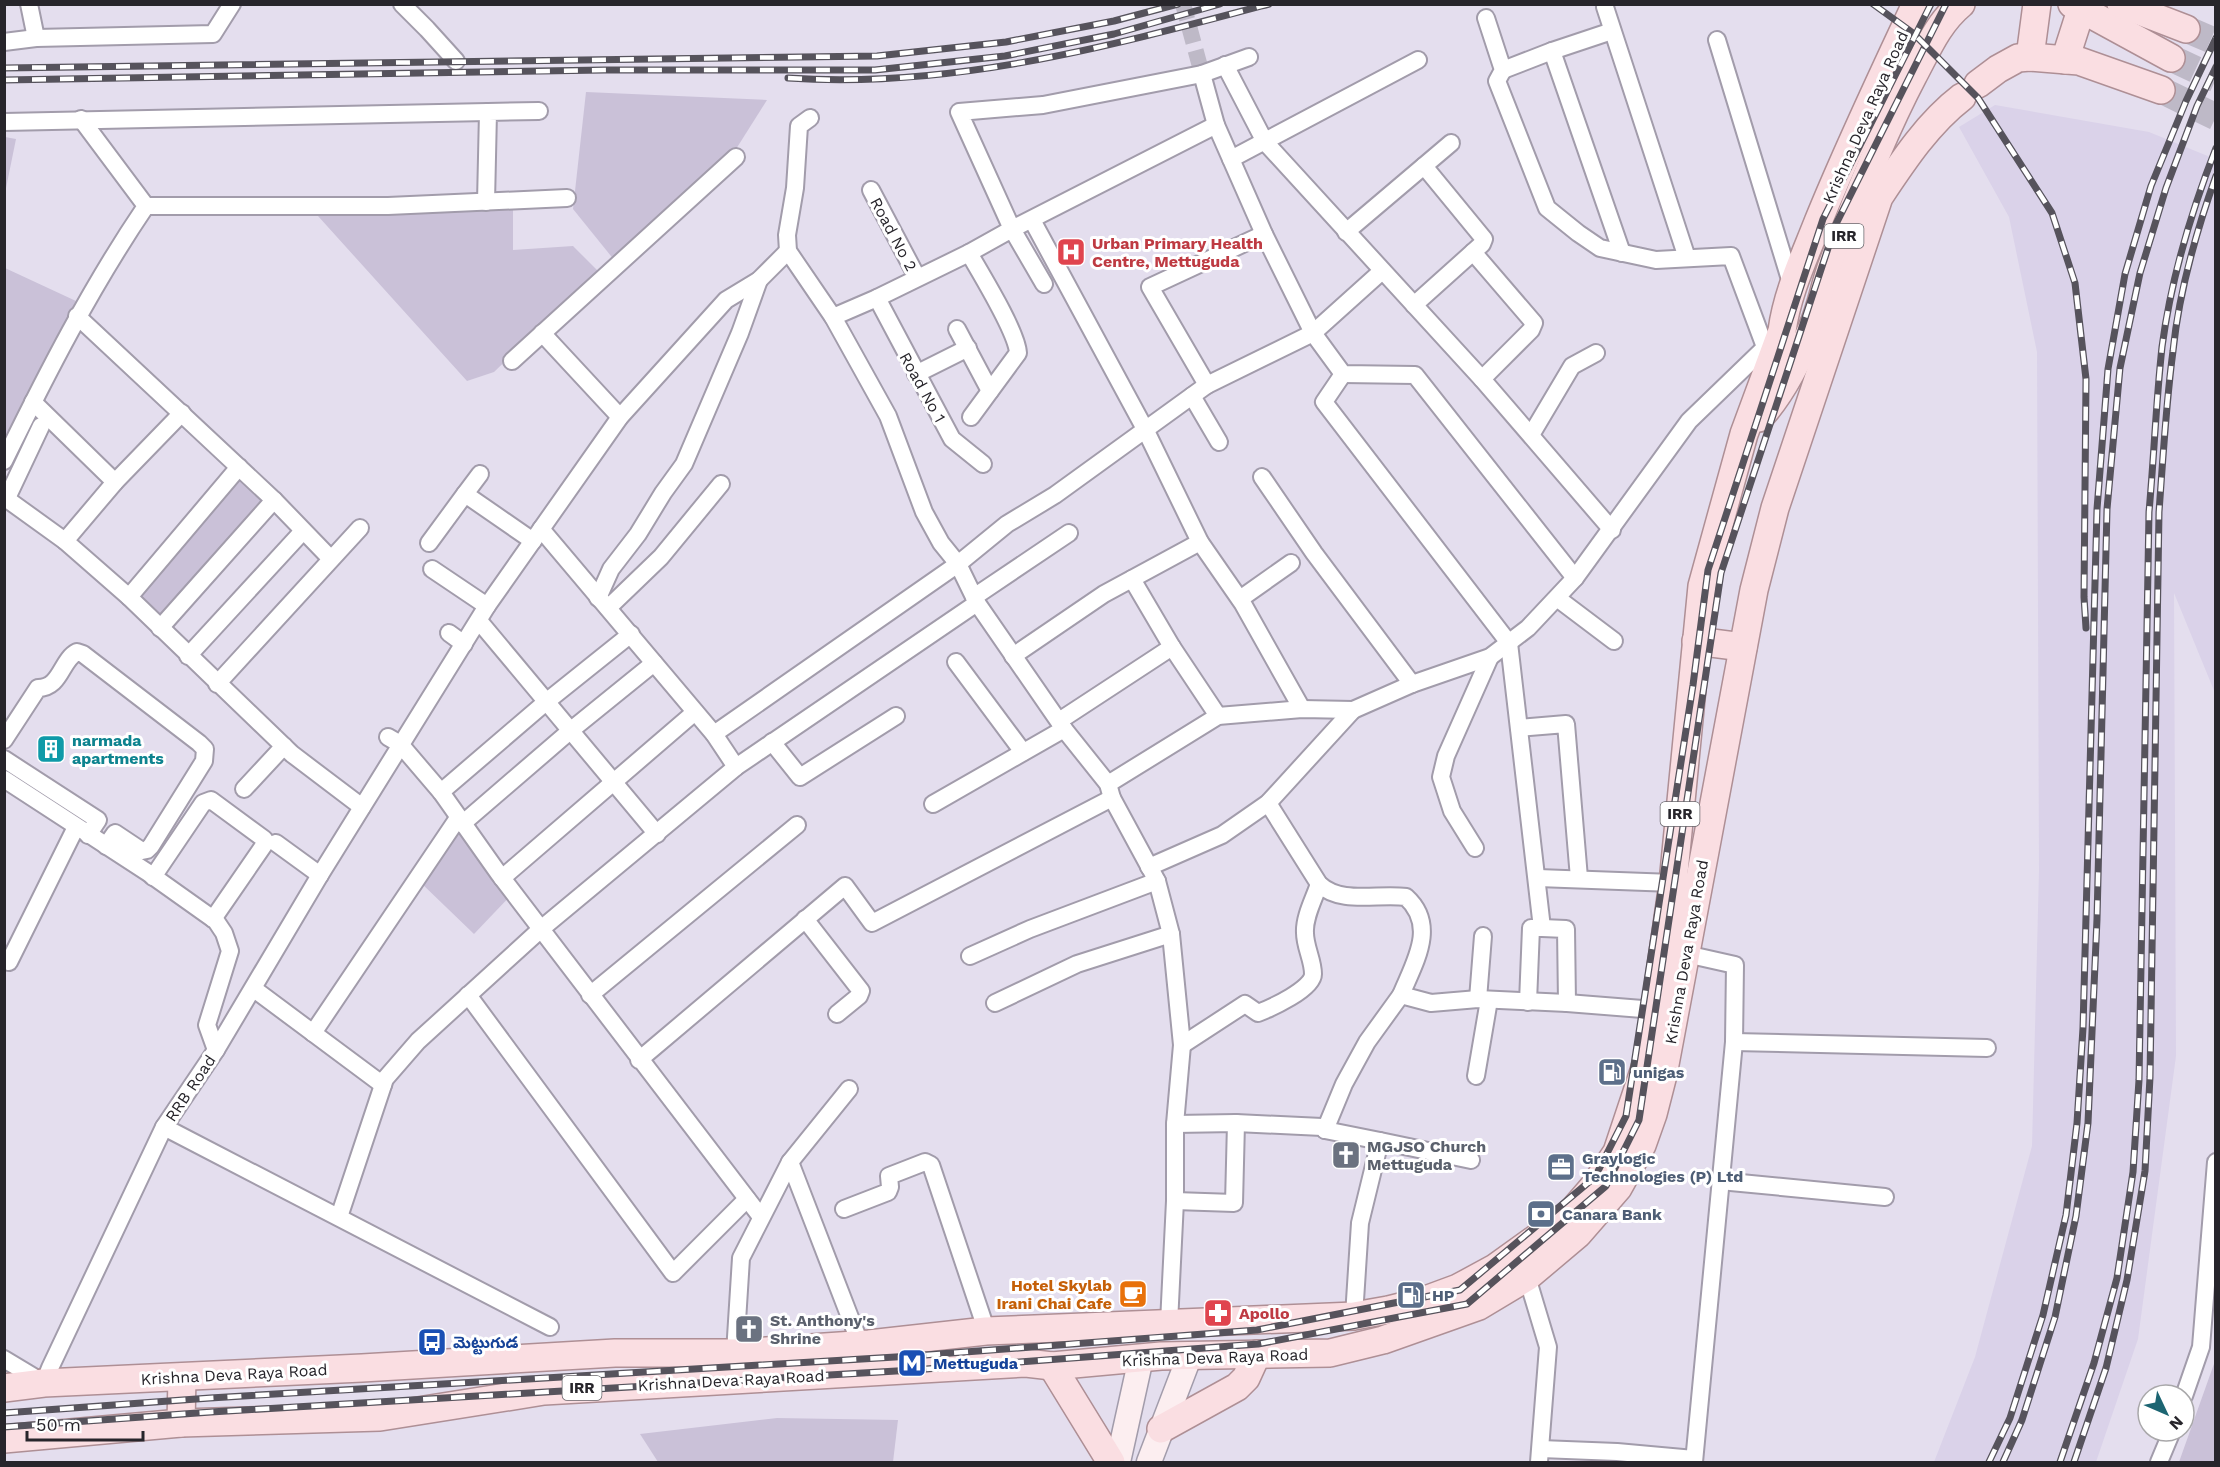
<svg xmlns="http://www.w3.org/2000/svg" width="2220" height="1467" viewBox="0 0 2220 1467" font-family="'Work Sans','Noto Sans Telugu',sans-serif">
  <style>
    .built { fill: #dad2e9 }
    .green { fill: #cac1d8 }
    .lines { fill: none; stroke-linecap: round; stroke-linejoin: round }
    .street-tunnel { stroke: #beb9c7; stroke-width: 16; stroke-dasharray: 16 8; stroke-linecap: butt }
    .primary-tunnel { stroke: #beb9c7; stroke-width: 27; stroke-dasharray: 27 14; stroke-linecap: butt }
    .street-casing { stroke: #a29cab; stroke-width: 20 }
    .secondary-casing { stroke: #a29cab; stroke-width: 27 }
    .primary-casing { stroke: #ae8f95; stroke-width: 30 }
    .street { stroke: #fff; stroke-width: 16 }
    .secondary { stroke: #fceef0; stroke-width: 24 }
    .primary { stroke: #fadee2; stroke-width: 27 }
    .rail-casing { stroke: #56535c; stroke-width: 7 }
    .rail { stroke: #fff; stroke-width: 4.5; stroke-dasharray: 14; stroke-linecap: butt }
    .labels { text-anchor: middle; stroke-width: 6; stroke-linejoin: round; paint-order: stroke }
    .shield { fill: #fff; stroke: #68666b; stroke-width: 1.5 }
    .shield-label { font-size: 15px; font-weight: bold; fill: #27252b }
    .street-label { font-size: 16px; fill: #27252b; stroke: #fff }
    .health-label { font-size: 16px; font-weight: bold; fill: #be3a42; stroke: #fff; text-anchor: start }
    .culture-label { font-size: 16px; font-weight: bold; fill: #0d838f; stroke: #fff; text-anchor: start }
    .service-label { font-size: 16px; font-weight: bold; fill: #4e5e75; stroke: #fff; text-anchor: start }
    .worship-label { font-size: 16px; font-weight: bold; fill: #5b616d; stroke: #fff; text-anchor: start }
    .food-label { font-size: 16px; font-weight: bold; fill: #c56008; stroke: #fff; text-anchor: end }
    .transit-label { font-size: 16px; font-weight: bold; fill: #164399; stroke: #fff; text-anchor: start }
  </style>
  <rect width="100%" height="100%" fill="#e4deee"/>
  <polygon class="built" points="1995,105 2149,132 2215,159 2215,693 2174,593 2176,1056 2138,1339 2096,1462 1934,1462 1975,1357 2032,1146 2039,871 2037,352 2009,217 1959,127"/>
  <g class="green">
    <polygon points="586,92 767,100 731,157 615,261 573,209"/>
    <polygon points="5,137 16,139 5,193 4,137"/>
    <polygon points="513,208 513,250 573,246 598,271 494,372 467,381 318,216"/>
    <polygon points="5,268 76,301 5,445"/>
    <polygon points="239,467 274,500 160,628 129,597"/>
    <polygon points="458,818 513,893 474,934 419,881"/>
    <polygon points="2215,1358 2215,1462 2179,1462 2215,1361"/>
    <polygon points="777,1418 898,1420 893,1462 658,1462 640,1434"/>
  </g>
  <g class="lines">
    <polyline class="street-tunnel" points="1183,4 1202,74"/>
    <g class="primary-tunnel">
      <polyline points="2186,29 2216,42"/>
      <polyline points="2171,58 2216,79"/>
      <polyline points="2161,90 2216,117"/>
    </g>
    <g class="street-casing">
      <g id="street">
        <polyline points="29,4 36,38"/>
        <polyline points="402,4 427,29 456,61"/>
        <polyline points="1605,7 1687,258"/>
        <polyline points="1486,18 1503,70 1497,81 1547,208 1578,233 1600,248 1656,260 1731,256 1765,347"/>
        <polyline points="1717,40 1792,286"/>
        <polyline points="4,42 36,38 213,34 232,4"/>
        <polyline points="1552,51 1622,253"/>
        <polyline points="1225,65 1265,142 1482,379 1612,530"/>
        <polyline points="1503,70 1552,51 1612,31"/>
        <polyline points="1202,74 1216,125 1264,234 1313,333 1343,374 1415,375 1575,578"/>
        <polyline points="810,118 799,126 795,188 787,235 788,251 833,317 888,416 924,512 941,543 958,564 977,603 1064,729 1108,784 1112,798 1157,881 1171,934 1182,1045 1175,1124 1175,1201 1169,1323"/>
        <polyline points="4,122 488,112"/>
        <polyline points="1231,159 1418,60"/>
        <polyline points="871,190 917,277"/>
        <polyline points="486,202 488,112 539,111"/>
        <polyline points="146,206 388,206 567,198"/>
        <polyline points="1032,220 1145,429 1200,542 1243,604 1302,709"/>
        <polyline points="1346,232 1451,143"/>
        <polyline points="1473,252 1534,323 1531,330 1482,379"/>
        <path d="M969,253C981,274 1017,332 1018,353L971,417"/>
        <polyline points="1044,284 1012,229 959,112 1043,105 1202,74 1249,57"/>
        <polyline points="877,298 952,439 983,464"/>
        <polyline points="1414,305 1482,244 1484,239 1424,166"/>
        <polyline points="77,316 274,500 331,559"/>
        <polyline points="833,317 877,298 969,253 1012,229 1216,125"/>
        <polyline points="957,329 990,391"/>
        <polyline points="542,333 620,417"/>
        <polyline points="512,361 736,157"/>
        <polyline points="916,374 968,348"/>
        <polyline points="1343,374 1324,402 1509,643 1542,928 1531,928 1528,1002"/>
        <polyline points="1207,385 1150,287 1264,234"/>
        <polyline points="1192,396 1219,442"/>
        <polyline points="33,402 115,482"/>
        <polyline points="1531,435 1572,366 1596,353"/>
        <path d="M4,461C47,373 91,287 146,206L81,119"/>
        <polyline points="1262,477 1314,553 1412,684"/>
        <polyline points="465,494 480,474"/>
        <polyline points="4,497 65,541 129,597 292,754 362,807"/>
        <polyline points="7,498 41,426"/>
        <polyline points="541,529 714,734 736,767"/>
        <polyline points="65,541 115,482 182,413"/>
        <polyline points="429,543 465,494 533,541"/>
        <polyline points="432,569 487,606"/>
        <polyline points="1132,579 1172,647 1218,716"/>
        <polyline points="129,597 239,467"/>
        <polyline points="974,597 1069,533"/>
        <polyline points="598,598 611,569 638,534 663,493 684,464 740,333 759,280"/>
        <polyline points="1557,598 1614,641"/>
        <polyline points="1240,599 1291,563"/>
        <polyline points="608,608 661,557 721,484"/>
        <polyline points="479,621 657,834"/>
        <polyline points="160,628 274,500"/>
        <polyline points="449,633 464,644"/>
        <polyline points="188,656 303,531"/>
        <polyline points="1013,656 1104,594 1200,542"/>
        <polyline points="956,662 1023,752"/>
        <polyline points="217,684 360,528"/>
        <polyline points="1059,721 1172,647"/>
        <polyline points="1519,728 1566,724 1579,878"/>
        <polyline points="714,734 958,564 1007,524 1055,495 1207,385 1313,333 1382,271"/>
        <polyline points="388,737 400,744 441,792 499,874 761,1217"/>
        <path d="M4,740L38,688C61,688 61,660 77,652L83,654L199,743L205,749L204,761L151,846L147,850L142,851L115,833L106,846"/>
        <polyline points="772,742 800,777 896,716"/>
        <polyline points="4,759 98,820 88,835"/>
        <polyline points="4,779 147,872 216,921 224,933 230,951 207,1025 216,1050"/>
        <polyline points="1108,784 1218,716 1302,709 1353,710 1412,684 1490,657 1528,628 1575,578 1689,421 1777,336"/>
        <polyline points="244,789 284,746"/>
        <polyline points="441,792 546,702 631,634"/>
        <path d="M1268,803L1319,884C1341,905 1378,893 1406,897C1438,926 1414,963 1401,995"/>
        <polyline points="933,804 1064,729"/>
        <polyline points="462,824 570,731 654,663"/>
        <polyline points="276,843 320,875"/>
        <polyline points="1475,848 1452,811 1441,777 1446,756 1490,657"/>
        <polyline points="1149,867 1222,835 1268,803 1353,710"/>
        <polyline points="153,877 203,803 211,800 264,839 266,842 213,919"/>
        <polyline points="502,878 695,712"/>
        <polyline points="1538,878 1673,883"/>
        <polyline points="805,919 861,991 859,996 837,1014"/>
        <polyline points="1542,928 1566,929 1567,1003"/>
        <polyline points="1686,954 1735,965 1734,1042 1694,1462"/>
        <polyline points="970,956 1030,929 1157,881"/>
        <polyline points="9,962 76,827"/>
        <polyline points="254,989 383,1085"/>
        <polyline points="468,995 673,1273 747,1199"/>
        <polyline points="590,995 797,825"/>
        <polyline points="1478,999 1483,936"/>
        <polyline points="995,1003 1077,964 1171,934"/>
        <polyline points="313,1033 458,818"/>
        <polyline points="1734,1042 1987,1048"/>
        <path d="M1182,1045L1245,1004L1258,1013C1271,1008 1313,989 1313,974C1313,960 1305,947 1305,933C1304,917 1314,899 1319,884"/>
        <polyline points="639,1060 845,886 872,923 1112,798"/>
        <polyline points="1476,1076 1489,1000"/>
        <polyline points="1175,1124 1236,1123 1322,1127 1325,1130 1380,1141"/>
        <polyline points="164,1127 550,1327"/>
        <polyline points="1325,1130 1344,1084 1367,1042 1401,995 1431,1003 1478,999 1567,1003 1655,1010"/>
        <polyline points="790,1162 856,1333"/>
        <polyline points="1720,1181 1885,1197"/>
        <polyline points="1175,1201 1234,1203 1236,1123"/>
        <polyline points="844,1209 888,1192 890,1187 889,1176 925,1162 931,1165 983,1320"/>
        <polyline points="339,1217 385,1079 418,1041 541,929 736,767 977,603"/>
        <polyline points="1527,1277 1548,1347 1539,1462"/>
        <polyline points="1354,1316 1360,1223 1380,1141 1471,1160"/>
        <polyline points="735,1353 741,1258 790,1162 849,1089"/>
        <polyline points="4,1359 44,1383 50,1368 164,1127 216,1050 320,875 487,606 620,417 726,300 759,280 788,251"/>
        <polyline points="2184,1396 2201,1347 2216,1162"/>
        <polyline points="1541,1449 1617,1452 1694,1459"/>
        <polyline points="2159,1462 2172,1431"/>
      </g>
    </g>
    <g class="secondary-casing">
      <g id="secondary">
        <polyline points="1118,1462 1141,1358"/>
        <polyline points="1149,1462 1190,1355"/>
      </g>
    </g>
    <g class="primary-casing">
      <g id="primary">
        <polyline points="2072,4 2171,58"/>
        <polyline points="2121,4 2186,29"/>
        <polyline points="2030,57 2037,4"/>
        <polyline points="2065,60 2081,10"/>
        <polyline points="1978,84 1998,69 2018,58 2030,57 2079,61 2161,90"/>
        <path d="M1759,418C1782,394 1799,359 1812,328C1821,309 1824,288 1831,268C1855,203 1881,137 1913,76C1927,50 1938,23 1961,4"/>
        <polyline points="1696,641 1743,647"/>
        <polyline points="1052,1366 1111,1462"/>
        <path d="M4,1388L44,1383L362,1368L615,1353H735L869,1344L986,1331L1354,1316L1388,1310L1420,1302L1458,1288L1495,1268L1570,1214L1595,1185L1617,1152L1648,1059L1673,883L1702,586L1744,434L1782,331C1787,293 1804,258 1818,222C1848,148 1882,77 1916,4"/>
        <polyline points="181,1423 182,1377"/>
        <polyline points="1161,1429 1237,1387 1246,1378 1257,1354"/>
        <path d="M4,1439L181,1423L380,1417L544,1391L1026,1363L1052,1366L1161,1356L1330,1353L1383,1340L1479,1306L1527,1277L1578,1234L1618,1188L1642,1145L1653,1114L1663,1075L1754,590L1775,508L1879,197C1903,161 1928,123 1962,97"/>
      </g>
    </g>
    <use href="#street" class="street"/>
    <use href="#secondary" class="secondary"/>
    <use href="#primary" class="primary"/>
    <g class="rail-casing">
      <g id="rail">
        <polyline points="1873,4 1913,33 1978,98 2052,213 2075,283 2086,379 2084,597 2086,628"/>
        <polyline points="4,68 877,56 1006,42 1114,21 1178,4"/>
        <path d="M788,78C953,89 1111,46 1269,4"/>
        <polyline points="4,80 604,70 875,70 1005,56 1114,34 1220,4"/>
        <polyline points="4,1413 210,1398 912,1356 1257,1330 1460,1290 1595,1177 1626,1116 1693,685 1708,570 1823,219 1931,4"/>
        <polyline points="4,1427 211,1412 913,1370 1258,1344 1467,1304 1606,1186 1639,1120 1721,573 1836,224 1946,4"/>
        <polyline points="1989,1462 2010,1418 2043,1315 2066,1215 2077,1123 2083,1028 2097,509 2108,369 2125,274 2151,186 2186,101 2216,38"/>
        <polyline points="2003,1462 2022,1420 2055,1317 2076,1216 2088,1123 2097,919 2107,509 2120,368 2140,273 2166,188 2197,106 2216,67"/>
        <path d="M2060,1462L2094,1363L2117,1278L2133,1172L2139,1080L2149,512C2154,457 2156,402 2162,347C2171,279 2191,212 2216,148"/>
        <path d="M2074,1462L2106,1368L2127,1280L2145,1171L2150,1077L2159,512C2163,458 2166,404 2173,351C2179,292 2196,232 2216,176"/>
      </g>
    </g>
    <use href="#rail" class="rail"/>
  </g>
  <defs>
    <g id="hospital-square" transform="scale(1.5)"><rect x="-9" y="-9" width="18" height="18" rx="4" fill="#e0444e" stroke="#fff"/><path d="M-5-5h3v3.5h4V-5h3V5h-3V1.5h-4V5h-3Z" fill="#fff"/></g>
    <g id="building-square" transform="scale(1.5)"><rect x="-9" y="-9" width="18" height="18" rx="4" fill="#0f9aa8" stroke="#fff"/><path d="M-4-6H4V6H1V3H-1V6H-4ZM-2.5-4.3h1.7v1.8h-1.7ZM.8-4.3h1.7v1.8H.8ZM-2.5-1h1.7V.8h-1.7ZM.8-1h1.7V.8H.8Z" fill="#fff"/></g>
    <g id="fuel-square" transform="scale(1.5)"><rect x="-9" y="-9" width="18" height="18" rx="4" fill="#5c6f8a" stroke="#fff"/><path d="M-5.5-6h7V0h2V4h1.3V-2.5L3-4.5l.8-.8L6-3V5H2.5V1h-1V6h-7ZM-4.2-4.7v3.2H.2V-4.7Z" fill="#fff"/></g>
    <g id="church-square" transform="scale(1.5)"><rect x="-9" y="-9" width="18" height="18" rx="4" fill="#6b7280" stroke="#fff"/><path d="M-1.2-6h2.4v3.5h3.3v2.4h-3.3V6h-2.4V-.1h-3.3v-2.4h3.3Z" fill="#fff"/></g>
    <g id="office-square" transform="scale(1.5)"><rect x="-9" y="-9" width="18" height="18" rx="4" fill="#5c6f8a" stroke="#fff"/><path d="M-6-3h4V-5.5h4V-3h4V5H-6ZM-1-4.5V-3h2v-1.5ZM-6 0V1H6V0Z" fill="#fff"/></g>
    <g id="bank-square" transform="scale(1.5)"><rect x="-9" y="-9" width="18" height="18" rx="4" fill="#5c6f8a" stroke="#fff"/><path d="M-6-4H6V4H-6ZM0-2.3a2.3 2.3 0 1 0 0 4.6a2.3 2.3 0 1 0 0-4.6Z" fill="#fff"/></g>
    <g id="cafe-square" transform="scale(1.5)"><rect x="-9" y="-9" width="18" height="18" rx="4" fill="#e8710a" stroke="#fff"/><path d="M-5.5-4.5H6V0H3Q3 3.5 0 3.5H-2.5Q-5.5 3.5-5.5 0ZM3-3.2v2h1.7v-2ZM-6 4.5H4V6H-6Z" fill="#fff"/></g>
    <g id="pharmacy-square" transform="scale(1.5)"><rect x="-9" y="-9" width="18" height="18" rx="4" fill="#e0444e" stroke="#fff"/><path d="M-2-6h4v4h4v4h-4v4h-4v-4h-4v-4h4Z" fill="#fff"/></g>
    <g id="bus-square" transform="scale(1.5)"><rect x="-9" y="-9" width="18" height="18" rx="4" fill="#1a4fb4" stroke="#fff"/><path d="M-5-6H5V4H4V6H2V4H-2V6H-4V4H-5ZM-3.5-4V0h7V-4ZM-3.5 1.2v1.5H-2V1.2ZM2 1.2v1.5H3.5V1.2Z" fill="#fff"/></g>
    <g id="metro-square" transform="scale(1.5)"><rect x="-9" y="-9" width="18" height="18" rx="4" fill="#1a4fb4" stroke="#fff"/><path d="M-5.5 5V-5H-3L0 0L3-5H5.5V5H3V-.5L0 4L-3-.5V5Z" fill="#fff"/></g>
  </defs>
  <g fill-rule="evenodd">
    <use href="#hospital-square" x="1071" y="252"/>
    <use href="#building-square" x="51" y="749"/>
    <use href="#fuel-square" x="1612" y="1072"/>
    <use href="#church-square" x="1346" y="1155"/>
    <use href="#office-square" x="1561" y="1167"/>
    <use href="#bank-square" x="1541" y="1214"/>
    <use href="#cafe-square" x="1133" y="1294"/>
    <use href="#fuel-square" x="1411" y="1295"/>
    <use href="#pharmacy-square" x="1218" y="1313"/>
    <use href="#church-square" x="749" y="1329"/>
    <use href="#bus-square" x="432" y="1342"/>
    <use href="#metro-square" x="912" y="1363"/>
  </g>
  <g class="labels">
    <g class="shield">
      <rect x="1824.5" y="224" width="39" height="24" rx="4.5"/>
      <rect x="1660.5" y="802" width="39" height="24" rx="4.5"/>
      <rect x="562.5" y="1376" width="39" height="24" rx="4.5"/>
    </g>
    <g class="shield-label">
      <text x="1844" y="241">IRR</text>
      <text x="1680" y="819">IRR</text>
      <text x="582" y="1393">IRR</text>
    </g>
    <g class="street-label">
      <text transform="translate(1865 117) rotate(-66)" y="6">Krishna Deva Raya Road</text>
      <text transform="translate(894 234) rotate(62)" y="6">Road No 2</text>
      <text transform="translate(923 387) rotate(61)" y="6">Road No 1</text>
      <text transform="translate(1686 952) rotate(-80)" y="6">Krishna Deva Raya Road</text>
      <text transform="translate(190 1088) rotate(-56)" y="6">RRB Road</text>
      <text transform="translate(1215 1357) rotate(-2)" y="6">Krishna Deva Raya Road</text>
      <text transform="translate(234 1374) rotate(-3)" y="6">Krishna Deva Raya Road</text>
      <text transform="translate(731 1380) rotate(-3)" y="6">Krishna Deva Raya Road</text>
    </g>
    <g class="health-label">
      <text x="1092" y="249">Urban Primary Health<tspan x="1092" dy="18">Centre, Mettuguda</tspan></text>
      <text x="1239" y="1319">Apollo</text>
    </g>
    <g class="culture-label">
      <text x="72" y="746">narmada<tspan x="72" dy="18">apartments</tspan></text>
    </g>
    <g class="service-label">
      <text x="1633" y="1078">unigas</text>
      <text x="1582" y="1164">Graylogic<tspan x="1582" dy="18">Technologies (P) Ltd</tspan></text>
      <text x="1562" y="1220">Canara Bank</text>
      <text x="1432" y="1301">HP</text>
    </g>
    <g class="worship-label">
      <text x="1367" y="1152">MGJSO Church<tspan x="1367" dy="18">Mettuguda</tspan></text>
      <text x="770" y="1326">St. Anthony's<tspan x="770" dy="18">Shrine</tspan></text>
    </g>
    <g class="food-label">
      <text x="1112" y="1291">Hotel Skylab<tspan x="1112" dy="18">Irani Chai Cafe</tspan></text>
    </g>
    <g class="transit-label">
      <text x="453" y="1348">మెట్టుగుడ</text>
      <text x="933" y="1369">Mettuguda</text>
    </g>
  </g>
  <rect width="2220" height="1467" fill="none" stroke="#27252b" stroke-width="12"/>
  <g transform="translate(2166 1413) rotate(134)"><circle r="28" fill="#ffffff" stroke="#a9a8aa" stroke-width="1.5"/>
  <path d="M0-4.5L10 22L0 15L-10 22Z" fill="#1c6572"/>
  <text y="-9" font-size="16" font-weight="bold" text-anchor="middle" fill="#27252b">N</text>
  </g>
  <path d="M27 1431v9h116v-9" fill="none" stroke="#27252b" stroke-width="3"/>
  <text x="36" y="1431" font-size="18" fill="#27252b" stroke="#ffffff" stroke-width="4.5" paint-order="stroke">50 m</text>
</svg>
